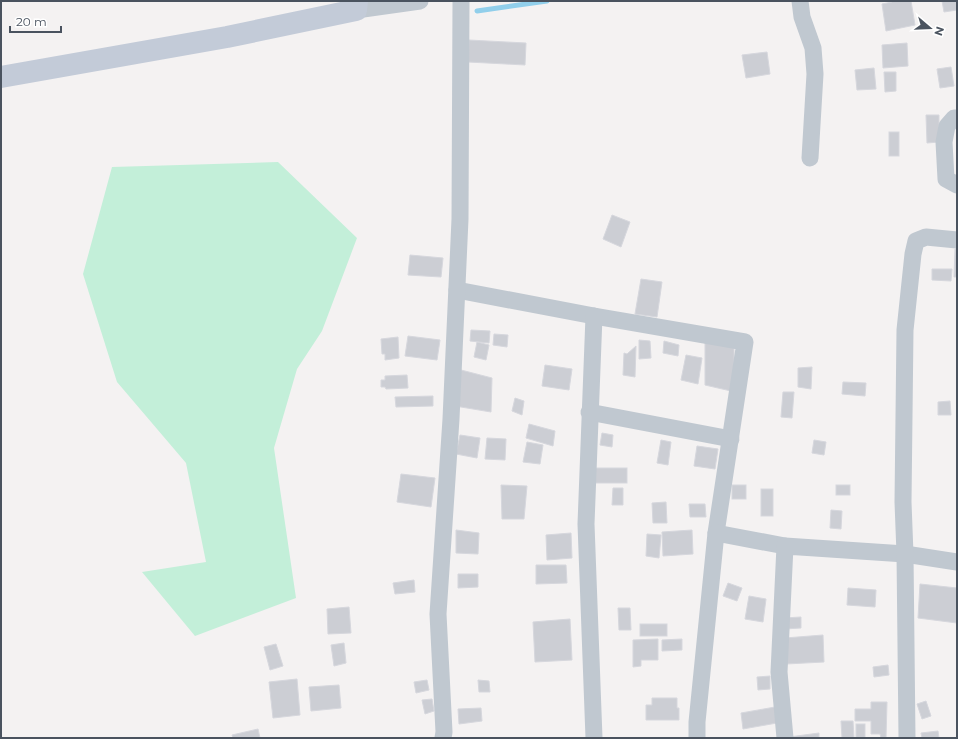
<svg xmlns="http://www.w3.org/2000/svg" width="958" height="739" viewBox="0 0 958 739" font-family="Montserrat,sans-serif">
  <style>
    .green { fill: #c3efd9 }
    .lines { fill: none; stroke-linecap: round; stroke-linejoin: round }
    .stream { stroke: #91cfeb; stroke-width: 5 }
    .building { fill: #ccced4; stroke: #d6d7dd }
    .minor { stroke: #c0c8d0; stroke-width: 17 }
    .secondary { stroke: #c3cbd8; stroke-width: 22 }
  </style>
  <rect width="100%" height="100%" fill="#f4f2f2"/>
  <polygon class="green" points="278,162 357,238 322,331 297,369 274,448 296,598 195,636 142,572 206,562 186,463 117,382 83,274 112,167"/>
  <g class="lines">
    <polyline class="stream" points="477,11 547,1"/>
  </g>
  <g class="building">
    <polygon points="892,1 911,1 915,25 886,31 882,4 892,2"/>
    <polygon points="942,1 957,1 957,10 944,12"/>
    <polygon points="469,40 526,43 525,65 468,62"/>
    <polygon points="907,43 908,66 883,68 882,45"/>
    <polygon points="767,52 770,74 746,78 742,55"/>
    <polygon points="951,67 954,86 940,88 937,69"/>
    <polygon points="874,68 876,89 857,90 855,70"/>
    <polygon points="884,72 896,72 896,91 885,92"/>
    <polygon points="926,115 939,115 939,142 927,143"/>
    <rect x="889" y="132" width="10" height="24"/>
    <polygon points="612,215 630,222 621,247 603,239"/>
    <polygon points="955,249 957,249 957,277 954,277"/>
    <polygon points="410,255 443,258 441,277 408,275"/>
    <polygon points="932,269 952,269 951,281 932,280"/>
    <polygon points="641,279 662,282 657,317 635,314"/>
    <polygon points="471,330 490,331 489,343 470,341"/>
    <polygon points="494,334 508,335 507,347 493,345"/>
    <polygon points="408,336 440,340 437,360 405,356"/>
    <polygon points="398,337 399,358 385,360 385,354 382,354 381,339"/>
    <polygon points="639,340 650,341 651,358 639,359"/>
    <polygon points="705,340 734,345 734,380 731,391 705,385"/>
    <polygon points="664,341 679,345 678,356 663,353"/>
    <polygon points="477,342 489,345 486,360 474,357"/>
    <polygon points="636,346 635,377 623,375 624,353 627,354"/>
    <polygon points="686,355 702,358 698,384 681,380"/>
    <polygon points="545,365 572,369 569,390 542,386"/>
    <polygon points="812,367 811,389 798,387 798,368"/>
    <polygon points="461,370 492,378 491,412 455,406"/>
    <polygon points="407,375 408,388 386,389 385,387 381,387 381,380 385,380 385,376"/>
    <polygon points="843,382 866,383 865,396 842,394"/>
    <polygon points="783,392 794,392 792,418 781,417"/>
    <polygon points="433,396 433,406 396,407 395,397"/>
    <polygon points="515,398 524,401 522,415 512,411"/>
    <polygon points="950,401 951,415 938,415 938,402"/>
    <polygon points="529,424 555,431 553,446 526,438"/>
    <polygon points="602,433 613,435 612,447 600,445"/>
    <polygon points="460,435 480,438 477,458 456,454"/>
    <polygon points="487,438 506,439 505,460 485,459"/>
    <polygon points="661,440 671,442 668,465 657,463"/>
    <polygon points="814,440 826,442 824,455 812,453"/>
    <polygon points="527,442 543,445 540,464 523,462"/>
    <polygon points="697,446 718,449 715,469 694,466"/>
    <rect x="593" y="468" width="34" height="15"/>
    <polygon points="401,474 435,478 431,507 397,502"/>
    <polygon points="501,485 527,486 524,519 502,519"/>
    <rect x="732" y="485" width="14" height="14"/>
    <rect x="836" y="485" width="14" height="10"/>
    <polygon points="613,488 623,488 623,505 612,505"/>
    <rect x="761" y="489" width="12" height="27"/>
    <polygon points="666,502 667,523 653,523 652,503"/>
    <polygon points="689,504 705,504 706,517 690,517"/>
    <polygon points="831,510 842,511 841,529 830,528"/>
    <polygon points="456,530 479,533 478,554 456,553"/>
    <polygon points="692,530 693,554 663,556 662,532"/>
    <polygon points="571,533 572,558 547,560 546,535"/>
    <polygon points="647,534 661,535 659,558 646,556"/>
    <polygon points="536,565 566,565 567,583 536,584"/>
    <polygon points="458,574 478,574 478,587 458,588"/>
    <polygon points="414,580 415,592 395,594 393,583"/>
    <polygon points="728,583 742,588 737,601 723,596"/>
    <polygon points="920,584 957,588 957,623 918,618"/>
    <polygon points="848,588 876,590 875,607 847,605"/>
    <polygon points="749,596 766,599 763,622 745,619"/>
    <polygon points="349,607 351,633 328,634 327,609"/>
    <polygon points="618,608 630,608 631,630 619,630"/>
    <polygon points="801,617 801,628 784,629 784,618"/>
    <polygon points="570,619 572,660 535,662 533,622"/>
    <rect x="640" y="624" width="27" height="12"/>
    <polygon points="823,635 824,662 786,664 785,638"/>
    <polygon points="658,639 658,660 641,660 641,666 633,667 633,640"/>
    <polygon points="682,639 682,650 662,651 662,640"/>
    <polygon points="344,643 346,663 334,666 331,645"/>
    <polygon points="276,644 283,666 270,670 264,647"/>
    <polygon points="888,665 889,675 874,677 873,667"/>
    <polygon points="770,676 770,689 758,690 757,677"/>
    <polygon points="297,679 300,715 273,718 269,682"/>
    <polygon points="427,680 429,690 416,693 414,682"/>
    <polygon points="478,680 489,681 490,692 479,692"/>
    <polygon points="339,685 341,708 311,711 309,687"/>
    <polygon points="652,698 677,698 677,708 679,708 679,720 646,720 646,705 652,705"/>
    <polygon points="432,699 434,711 425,714 422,700"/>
    <polygon points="926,701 931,716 922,719 917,704"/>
    <polygon points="871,702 887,702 886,738 881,738 880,734 871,734 871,721 855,721 855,709 871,709"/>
    <polygon points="775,707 777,723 743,729 741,713"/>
    <polygon points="481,708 482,721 459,724 458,709"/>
    <polygon points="841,721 853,721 854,738 842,738"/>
    <rect x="856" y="724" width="9" height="14"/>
    <polygon points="258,729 260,738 233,738 232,735"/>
    <polygon points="938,731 939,738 922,738 921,733"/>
    <polygon points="819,733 819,738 789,738 789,737"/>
  </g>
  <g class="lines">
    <g class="minor">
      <polyline points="800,1 802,17 813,48 815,74 810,158"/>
      <polyline points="356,10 420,1"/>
      <polyline points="957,118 954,118 947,126 944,142 946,179 957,185"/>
      <polyline points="457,290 594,316 745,342 716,533"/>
      <polyline points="594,316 586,524 594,738"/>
      <polyline points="589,412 731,439"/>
      <polyline points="443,738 444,732 438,614 451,419 460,219 461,1"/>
      <polyline points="697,738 697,722 716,533 785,546"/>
      <polyline points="785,738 779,672 785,546 905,554 957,562"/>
      <polyline points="907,738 905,554 903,502 905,330 913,254 916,241 926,237 957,240"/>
    </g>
    <polyline class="secondary" points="1,77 227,37 356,10 357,1"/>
  </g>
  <rect width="958" height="739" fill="none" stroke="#4a535f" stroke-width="4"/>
  <g transform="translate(930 28) rotate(109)" stroke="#ffffff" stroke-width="3" paint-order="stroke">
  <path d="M0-3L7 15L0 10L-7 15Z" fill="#4a535f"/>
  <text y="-6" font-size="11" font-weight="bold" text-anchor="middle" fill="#4a535f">N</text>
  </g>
  <path d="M10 26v6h51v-6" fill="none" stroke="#4a535f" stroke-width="2"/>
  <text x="16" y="26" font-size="12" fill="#4a535f" stroke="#ffffff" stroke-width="3" paint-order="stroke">20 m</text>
</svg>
